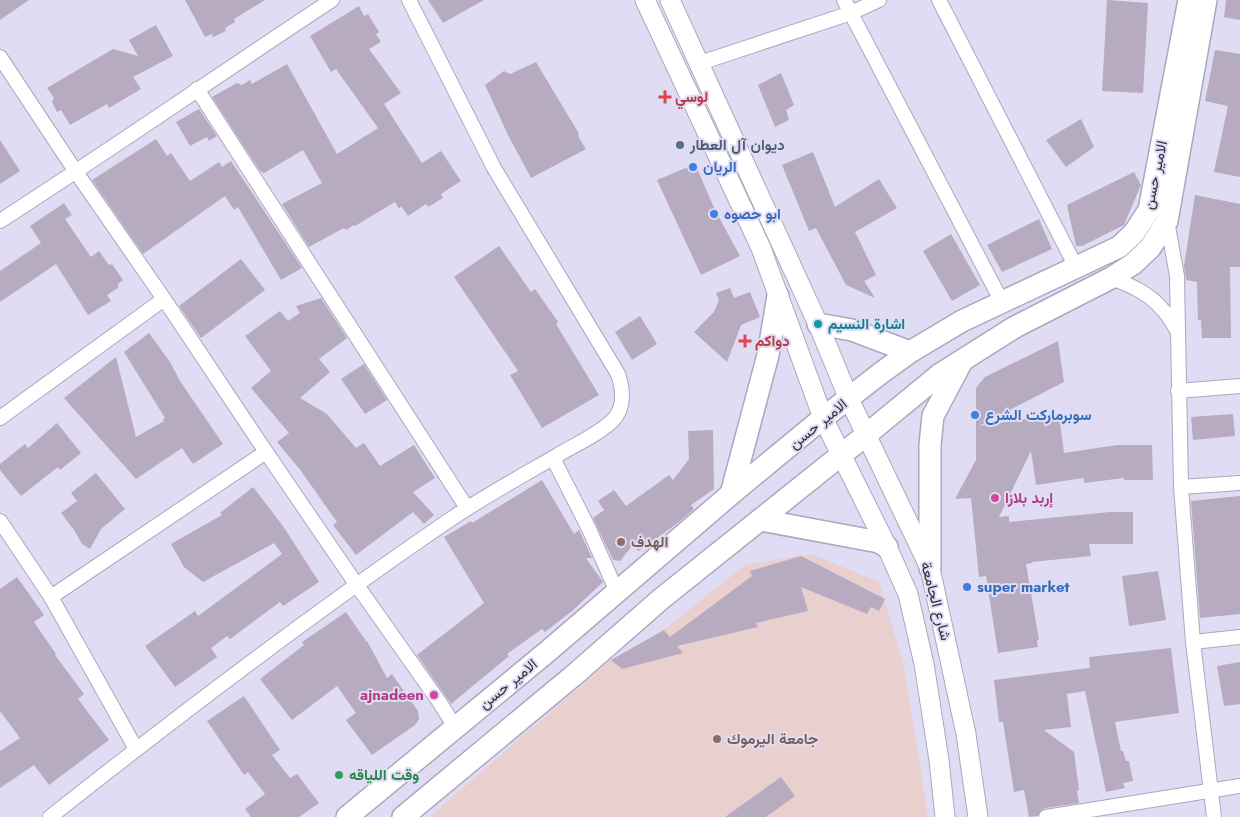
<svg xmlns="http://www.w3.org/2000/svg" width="1240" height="817" viewBox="0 0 1240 817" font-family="Jost,Vazirmatn,sans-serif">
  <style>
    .education { fill: #e9cfce }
    .building { fill: #b7abc0 }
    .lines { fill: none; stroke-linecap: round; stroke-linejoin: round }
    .street-casing { stroke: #aba7bd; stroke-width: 16 }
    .secondary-casing { stroke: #aba7bd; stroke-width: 21 }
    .primary-casing { stroke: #aba7bd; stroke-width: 24 }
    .street { stroke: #fff; stroke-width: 14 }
    .secondary { stroke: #fff; stroke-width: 19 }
    .primary { stroke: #fff; stroke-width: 21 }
    .health-dot { fill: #e0444e; stroke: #e0dcf4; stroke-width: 2 }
    .service-dot { fill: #5c6f8a; stroke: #e0dcf4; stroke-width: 2 }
    .shop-dot { fill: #3f7fe0; stroke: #e0dcf4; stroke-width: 2 }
    .culture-dot { fill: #0f9aa8; stroke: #e0dcf4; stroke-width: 2 }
    .hotel-dot { fill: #d1479c; stroke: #e0dcf4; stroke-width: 2 }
    .education-dot { fill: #8d6e63; stroke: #e0dcf4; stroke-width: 2 }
    .leisure-dot { fill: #2e9e5b; stroke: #e0dcf4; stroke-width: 2 }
    .labels { text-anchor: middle; stroke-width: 4; stroke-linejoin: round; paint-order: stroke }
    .health-label { font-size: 15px; font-weight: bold; fill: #be3a42; stroke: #e0dcf4; text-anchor: start }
    .service-label { font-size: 15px; font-weight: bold; fill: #4e5e75; stroke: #e0dcf4; text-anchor: start }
    .shop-label { font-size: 15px; font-weight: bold; fill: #366cbe; stroke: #e0dcf4; text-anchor: start }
    .street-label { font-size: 15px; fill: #323039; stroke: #e0dcf4 }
    .culture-label { font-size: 15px; font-weight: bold; fill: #0d838f; stroke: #e0dcf4; text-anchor: start }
    .hotel-label { font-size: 15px; font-weight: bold; fill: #b23c85; stroke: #e0dcf4; text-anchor: start }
    .education-label { font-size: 15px; font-weight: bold; fill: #785e54; stroke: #e0dcf4; text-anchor: start }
    .leisure-label { font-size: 15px; font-weight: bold; fill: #27864d; stroke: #e0dcf4; text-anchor: start }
  </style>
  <rect width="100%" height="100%" fill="#e0dcf4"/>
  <polygon class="education" points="811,554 879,582 903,662 928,817 429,817 611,660 664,630 745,565"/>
  <g class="building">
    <polygon points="0,0 29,0 0,20"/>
    <polygon points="185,0 265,0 234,19 235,22 225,28 226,31 213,37 212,34 205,37"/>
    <polygon points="428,0 484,0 443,23"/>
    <polygon points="1107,0 1148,3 1143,93 1102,91"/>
    <polygon points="1226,0 1240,0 1240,20 1224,17"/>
    <polygon points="359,6 364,16 368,14 379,32 376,34 381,42 369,49 401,93 384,104 422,163 441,151 461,181 441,194 443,198 428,207 426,204 408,216 401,206 399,209 395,202 355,226 354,225 346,230 344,228 309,247 282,204 322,183 303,150 264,173 260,171 212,97 237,83 242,85 250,80 252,84 287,64 337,154 378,128 336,69 331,72 310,36"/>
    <polygon points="156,25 173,56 133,77 141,89 109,108 107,104 70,125 61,110 57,112 52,102 54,98 47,88 113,49 138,56 129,40"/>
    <polygon points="1215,50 1240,54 1240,177 1214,172 1228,106 1205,101"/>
    <polygon points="536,62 578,132 579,138 586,149 531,178 508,135 485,85 504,71 510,74"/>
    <polygon points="781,73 794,105 786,110 789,120 775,127 758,85"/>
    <polygon points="199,109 217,136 209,141 207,137 190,146 176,122"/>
    <polygon points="1081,119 1094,147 1066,167 1046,140"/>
    <polygon points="156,139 167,156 171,153 190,181 219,162 222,167 231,161 302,268 281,280 238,207 234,210 225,196 143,254 92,180"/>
    <polygon points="0,140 20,171 0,184"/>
    <polygon points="813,152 835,207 879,179 897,208 855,232 876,275 864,281 875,298 846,285 816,228 809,231 782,165"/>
    <polygon points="695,164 715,210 740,256 701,275 657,180"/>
    <polygon points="1134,172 1141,185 1124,225 1082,246 1076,246 1067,205"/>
    <polygon points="1195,195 1240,204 1240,267 1230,267 1231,338 1202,338 1201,320 1198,320 1197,282 1186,280 1184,266"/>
    <polygon points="64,203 72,215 65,219 91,257 99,251 109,265 112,264 123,280 118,284 118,288 107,295 111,301 88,315 56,264 0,302 0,271 41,243 30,226"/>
    <polygon points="1039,219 1052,249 1002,272 987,245"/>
    <polygon points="951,234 980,285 952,301 923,251"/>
    <polygon points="499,246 531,292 535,289 558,322 556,324 599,395 542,428 510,375 518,371 454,277"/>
    <polygon points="241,259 265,290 201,338 179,306"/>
    <polygon points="730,288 734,298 750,292 760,317 741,325 727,362 694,332 714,312 719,300 716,293"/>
    <polygon points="321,298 347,338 319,359 330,372 300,398 327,414 356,448 364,443 380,466 414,445 435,478 413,492 434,515 424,524 413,512 356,555 333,525 337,522 301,471 277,442 289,433 251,388 271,371 245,336 280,311 288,321 300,313 296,306"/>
    <polygon points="640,316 657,344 632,360 615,332"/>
    <polygon points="149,333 170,362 180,381 223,444 193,464 182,448 136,479 64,398 116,357 136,437 164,421 163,419 165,418 124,352"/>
    <polygon points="1058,341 1064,382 979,426 1059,414 1064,453 1117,445 1152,445 1153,480 1124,480 1124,478 1084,483 1084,478 1036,485 1031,451 999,517 1009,516 1009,522 1110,512 1133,512 1133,544 1089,544 1091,556 1032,562 1032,563 1026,564 1039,640 1037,640 1038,647 998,653 986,576 979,577 971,498 955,499 976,460 976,388 985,377"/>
    <polygon points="364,364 387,400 365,414 341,379"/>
    <polygon points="1233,414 1235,436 1193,440 1191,417"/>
    <polygon points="57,423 81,453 60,470 58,467 21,496 0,470 0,464 25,444 28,448"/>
    <polygon points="713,430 714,489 691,505 694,509 679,522 639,551 632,546 620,561 613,560 593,518 604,510 598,501 614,490 626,506 669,475 673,480 689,459 688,431"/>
    <polygon points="96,473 125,509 101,529 90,549 82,544 74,530 61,513 77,501 71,493"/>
    <polygon points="542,480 574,534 579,530 592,558 586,558 603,582 572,611 545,632 542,629 507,654 509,656 451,704 417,655 484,603 444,537 471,521 472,523"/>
    <polygon points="253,487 283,526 319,582 283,606 280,602 230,639 227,636 211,648 217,657 175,687 145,646 195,611 198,616 282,554 274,543 203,582 184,567 171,544 222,515 220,513"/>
    <polygon points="1240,496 1240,614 1200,618 1191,501"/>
    <polygon points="801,556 885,599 879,611 871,607 867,614 801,587 808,611 756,623 758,627 677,646 683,653 622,669 611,660 664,630 670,637 752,576 750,571"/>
    <polygon points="1158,571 1166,620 1129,626 1122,576"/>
    <polygon points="17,577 44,615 34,622 56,654 55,655 84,694 78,699 109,740 49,785 34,765 0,788 0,751 20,738 0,711 0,589"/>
    <polygon points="346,612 366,641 367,641 387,678 392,674 418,711 419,719 415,725 372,755 346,720 356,713 337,686 292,720 260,679 304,645 302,642"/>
    <polygon points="1171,648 1179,713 1115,722 1121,751 1123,751 1126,761 1129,761 1133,781 1123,783 1125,788 1106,792 1085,691 1067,694 1071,727 1044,730 1074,752 1079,790 1077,791 1079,803 1045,808 1040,811 1038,816 1029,817 1024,790 1014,792 1003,722 999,722 994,680 1090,668 1089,657"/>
    <polygon points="1240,662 1240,704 1224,706 1217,666"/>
    <polygon points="244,696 280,750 272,755 290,778 297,774 319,803 299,817 251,817 245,809 265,794 248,772 244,775 207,721"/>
    <polygon points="781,777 795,796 766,817 725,817"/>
  </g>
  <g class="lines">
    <g class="street-casing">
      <g id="street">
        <polyline points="844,0 1002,302"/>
        <polyline points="939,0 1076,267"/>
        <polyline points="0,57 76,172 164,299 266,452 356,584 440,703 455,727"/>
        <polyline points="700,63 851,13 879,0"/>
        <polyline points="197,89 467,508"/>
        <path d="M0,221C112,149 221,73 332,0"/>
        <path d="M1111,278C1130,285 1149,293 1162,309C1169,315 1173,325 1178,332L1177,276L1167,221"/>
        <polyline points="1178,332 1181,487 1193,642 1214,817"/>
        <polyline points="1178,391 1240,386"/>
        <polyline points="0,418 164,299"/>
        <polyline points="553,458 589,529 617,592"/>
        <polyline points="1181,487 1240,483"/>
        <polyline points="0,521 51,597 266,452"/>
        <polyline points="51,597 136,749"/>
        <polyline points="1193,642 1240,637"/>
        <path d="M50,817C179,715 309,616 445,523C481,498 520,477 558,455C576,444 598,435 613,420C625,408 623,389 618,374L494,168L409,0"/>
        <polyline points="1046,817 1240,786"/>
      </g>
    </g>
    <g class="secondary-casing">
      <g id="secondary">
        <polyline points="645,0 761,248 823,418 887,547 908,594 924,664 939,760 945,817"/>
        <polyline points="670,0 818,324 849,399 930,568 966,734 978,817"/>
      </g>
    </g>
    <g class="primary-casing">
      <g id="primary">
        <polyline points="818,324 852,330 910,352"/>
        <polyline points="731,494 768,355 778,296"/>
        <polyline points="761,520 879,542 887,547"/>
        <polyline points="930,568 930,445 933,416 961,363"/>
        <polyline points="347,817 547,652 731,494 823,418 881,373 910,352 962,321 1119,247 1134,233 1149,210 1189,0"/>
        <polyline points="403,817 573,676 661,599 866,435 939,375 1015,327 1111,278 1133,264 1150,248 1167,221 1206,0"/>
      </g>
    </g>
    <use href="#street" class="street"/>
    <use href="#secondary" class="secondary"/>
    <use href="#primary" class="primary"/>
  </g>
  <g class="health-dot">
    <path d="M662.5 89.5h5v5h5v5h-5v5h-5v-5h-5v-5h5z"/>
    <path d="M742.5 333.5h5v5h5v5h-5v5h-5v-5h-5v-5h5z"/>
  </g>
  <circle class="service-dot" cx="680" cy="145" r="5"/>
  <g class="shop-dot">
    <circle cx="693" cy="167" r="5"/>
    <circle cx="714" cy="214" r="5"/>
    <circle cx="975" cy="415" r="5"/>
    <circle cx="967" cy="587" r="5"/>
  </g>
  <circle class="culture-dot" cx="818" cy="324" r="5"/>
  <g class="hotel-dot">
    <circle cx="995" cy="498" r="5"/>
    <circle cx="434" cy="695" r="5"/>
  </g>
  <g class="education-dot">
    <circle cx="621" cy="542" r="5"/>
    <circle cx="717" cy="739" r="5"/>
  </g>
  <circle class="leisure-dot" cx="339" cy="775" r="5"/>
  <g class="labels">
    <g class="health-label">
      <text x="675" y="102">لوسي</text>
      <text x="755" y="346">دواكم</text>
    </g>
    <g class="service-label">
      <text x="690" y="150">ديوان آل العطار</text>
    </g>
    <g class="shop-label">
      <text x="703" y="172">الريان</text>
      <text x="724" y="219">ابو حصوه</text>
      <text x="985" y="420">سوبرماركت الشرع</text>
      <text x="977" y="592">super market</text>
    </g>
    <g class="street-label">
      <text transform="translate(1155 175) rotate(-78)" y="5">الامير حسن</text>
      <text transform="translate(818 424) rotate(-39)" y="5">الامير حسن</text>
      <text transform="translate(936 601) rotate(75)" y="5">شارع الجامعة</text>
      <text transform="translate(508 684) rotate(-39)" y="5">الامير حسن</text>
    </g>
    <g class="culture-label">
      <text x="828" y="329">اشارة النسيم</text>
    </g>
    <g class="hotel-label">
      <text x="1005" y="503">إربد بلازا</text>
      <text x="424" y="700" text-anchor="end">ajnadeen</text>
    </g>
    <g class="education-label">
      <text x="631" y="547">الهدف</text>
      <text x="727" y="744">جامعة اليرموك</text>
    </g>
    <g class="leisure-label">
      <text x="349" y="780">وقت اللياقه</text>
    </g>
  </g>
</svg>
